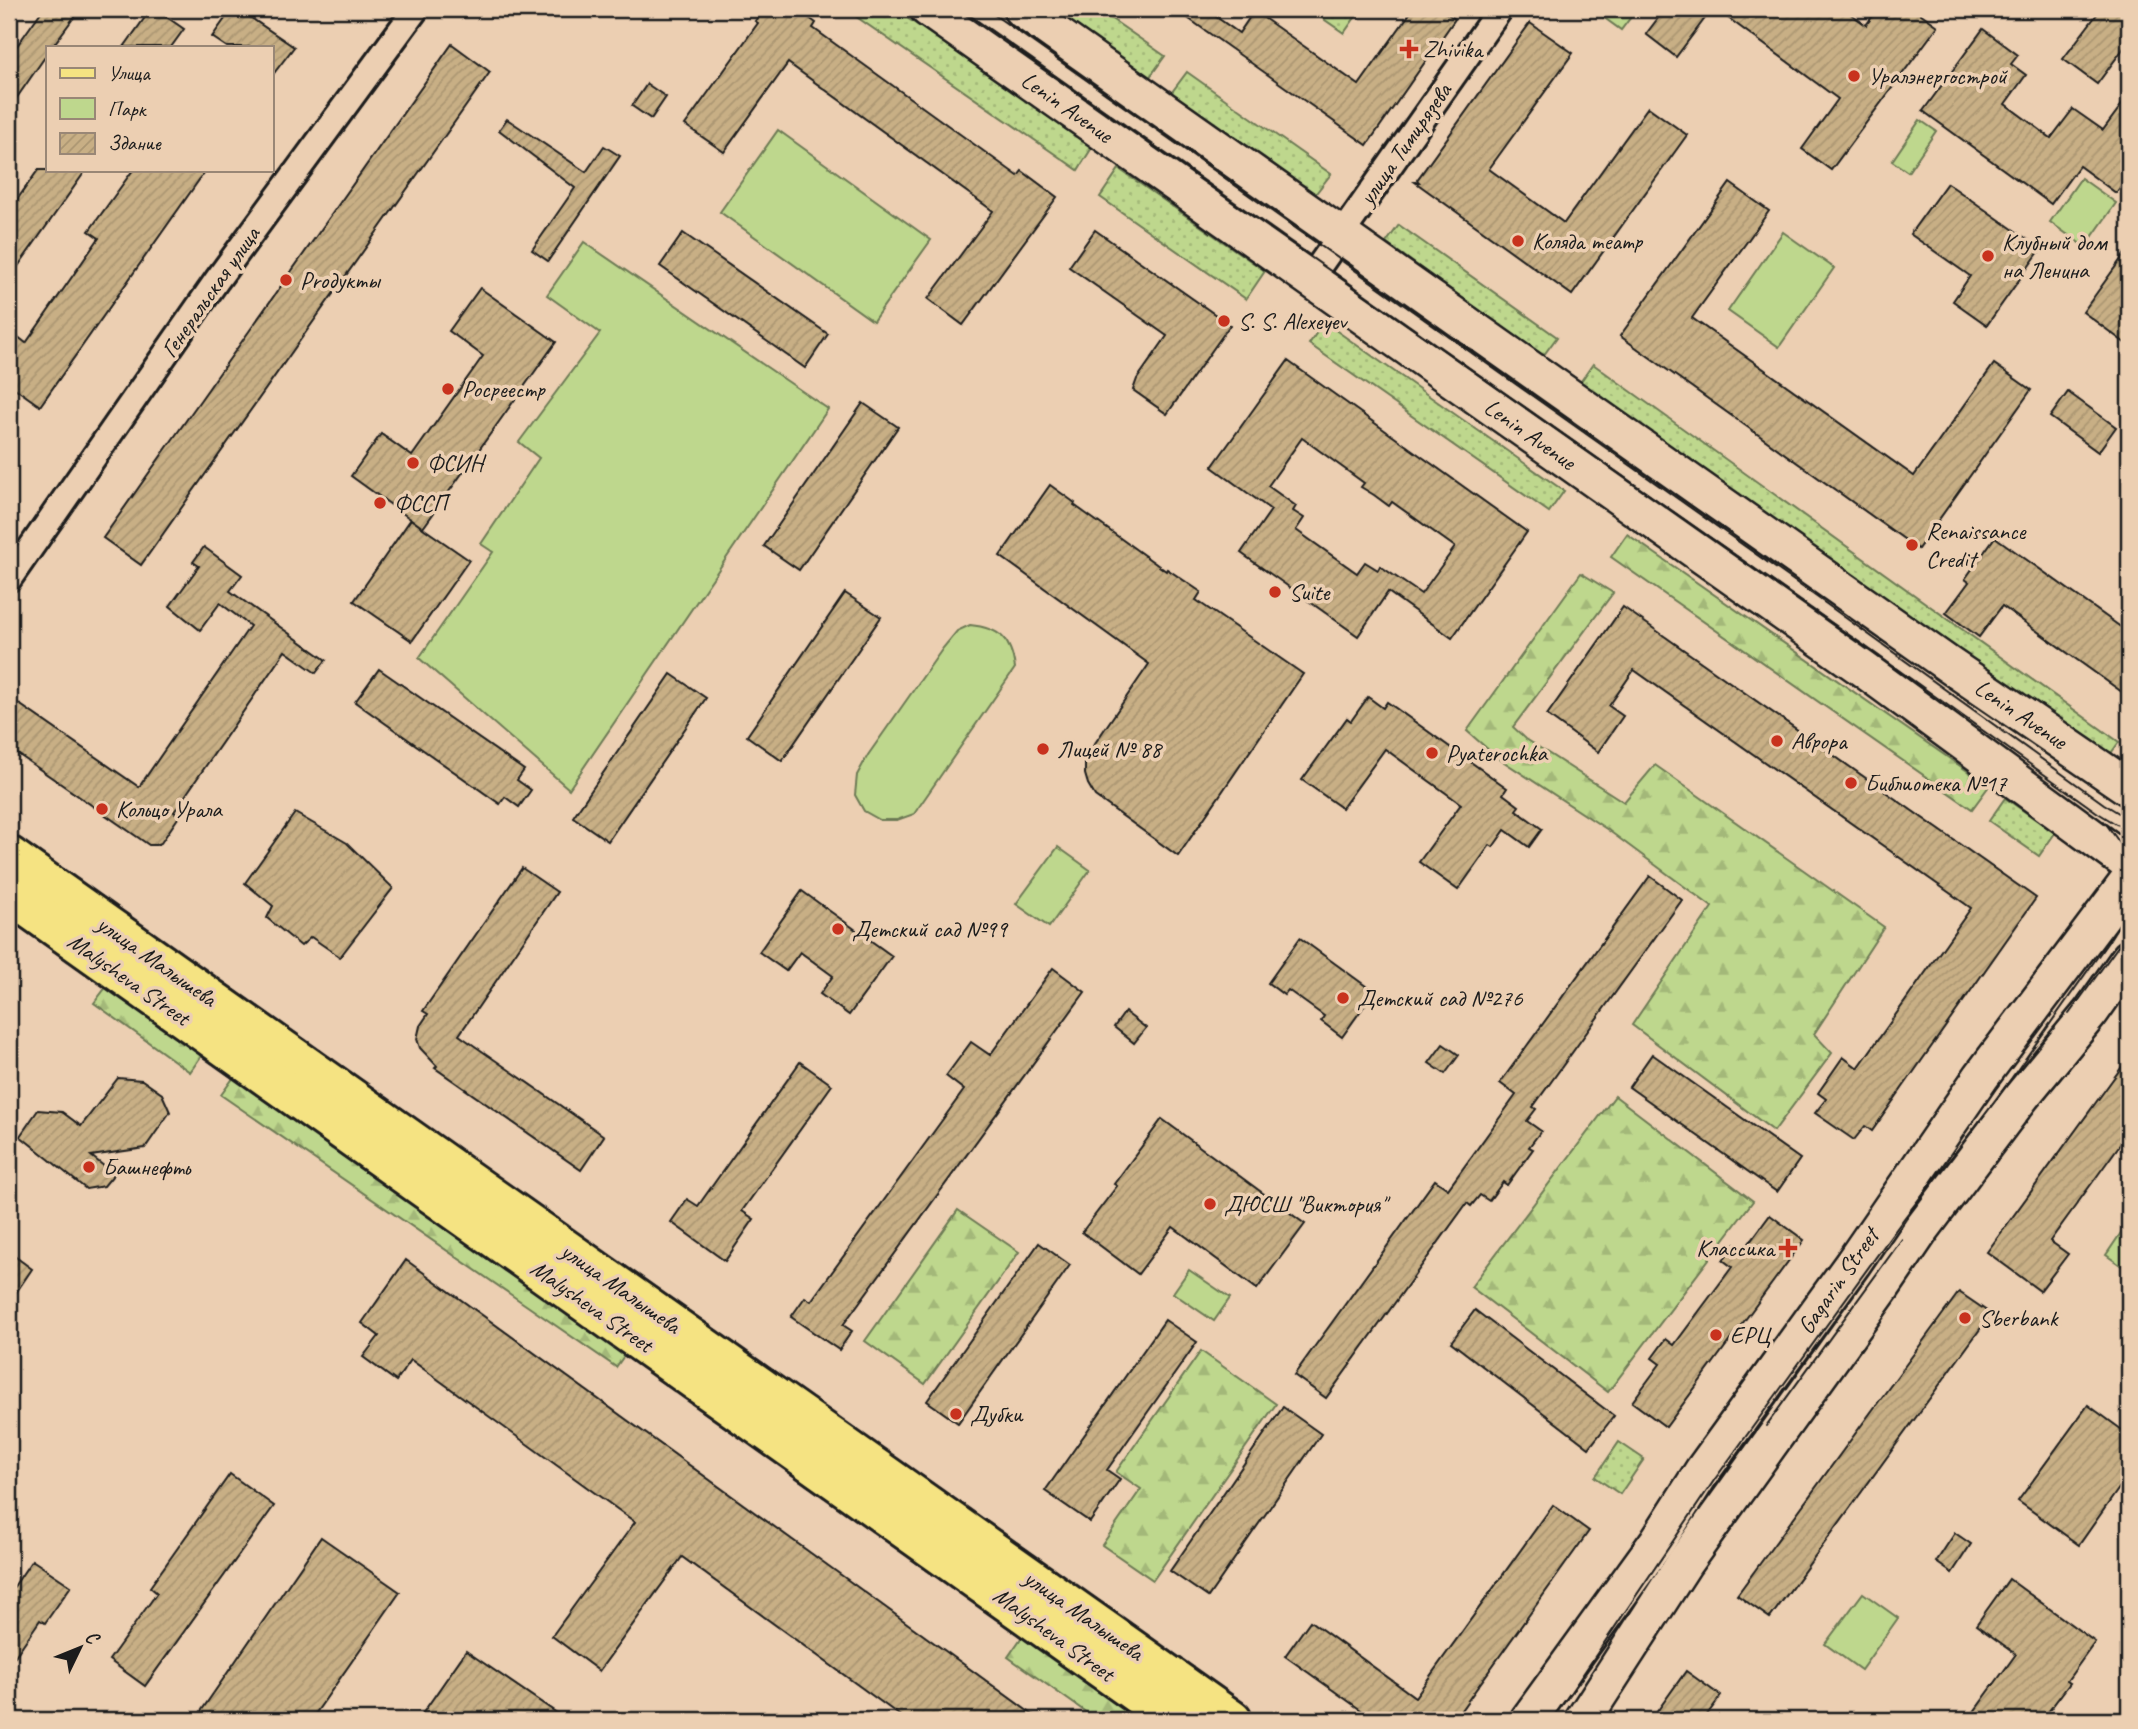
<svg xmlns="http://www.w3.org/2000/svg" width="2138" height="1729" viewBox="0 0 2138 1729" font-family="Caveat,sans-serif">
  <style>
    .grass { fill: url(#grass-dots); stroke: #6d7a54; stroke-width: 2 }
    .forest { fill: url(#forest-firs); stroke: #6d7a54; stroke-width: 2 }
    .park { fill: #bed78d; stroke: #6d7a54; stroke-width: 2 }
    .building { fill: url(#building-hatch); stroke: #1c1c1c; stroke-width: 2; fill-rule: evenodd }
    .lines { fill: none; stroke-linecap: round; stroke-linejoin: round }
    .street-casing { stroke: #1c1c1c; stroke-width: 30 }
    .secondary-casing { stroke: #1c1c1c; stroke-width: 40 }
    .primary-casing { stroke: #1c1c1c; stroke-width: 44 }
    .street { stroke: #eccfb2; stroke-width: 24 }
    .secondary { stroke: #eccfb2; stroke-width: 35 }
    .primary { stroke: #f5e382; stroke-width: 38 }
    .tram { stroke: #1c1c1c; stroke-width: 2 }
    .poi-dot { fill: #c8321e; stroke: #eccfb2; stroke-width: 2.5 }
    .labels { text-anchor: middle; stroke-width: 7; stroke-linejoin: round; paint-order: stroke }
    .poi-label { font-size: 24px; fill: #1c1c1c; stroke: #eccfb2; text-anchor: start }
    .street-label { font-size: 24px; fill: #1c1c1c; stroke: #eccfb2 }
  </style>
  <defs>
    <pattern id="grass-dots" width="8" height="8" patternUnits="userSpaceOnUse" patternTransform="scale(1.75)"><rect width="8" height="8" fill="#bed78d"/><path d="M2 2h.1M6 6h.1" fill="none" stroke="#a3b879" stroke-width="1.8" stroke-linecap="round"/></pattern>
    <pattern id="forest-firs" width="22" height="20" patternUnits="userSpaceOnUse" patternTransform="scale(1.75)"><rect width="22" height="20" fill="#bed78d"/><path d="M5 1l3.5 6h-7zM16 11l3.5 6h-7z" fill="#a3b879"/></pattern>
    <pattern id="building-hatch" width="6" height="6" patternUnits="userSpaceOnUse" patternTransform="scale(1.75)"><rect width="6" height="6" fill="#c8af85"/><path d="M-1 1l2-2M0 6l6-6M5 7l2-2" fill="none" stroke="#ab9672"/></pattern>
  </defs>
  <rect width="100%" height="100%" fill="#eccfb2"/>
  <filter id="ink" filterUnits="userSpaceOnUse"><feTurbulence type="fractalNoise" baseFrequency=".0143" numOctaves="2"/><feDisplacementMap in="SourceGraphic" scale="14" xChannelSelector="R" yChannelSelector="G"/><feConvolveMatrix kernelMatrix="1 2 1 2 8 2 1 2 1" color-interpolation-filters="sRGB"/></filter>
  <g filter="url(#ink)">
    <g class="grass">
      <polygon points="845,9 894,9 1093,146 1078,170"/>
      <polygon points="1036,9 1097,9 1165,56 1144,85"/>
      <polygon points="1309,9 1361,9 1344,33"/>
      <polygon points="1187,72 1331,174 1310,201 1166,100"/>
      <polygon points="1119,169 1265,271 1246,299 1100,197"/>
      <polygon points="1399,225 1557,337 1543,356 1386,243"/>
      <polygon points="1324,322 1564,491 1549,512 1309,344"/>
      <polygon points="1593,364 2119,742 2104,763 1579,384"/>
      <polygon points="2005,798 2055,833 2039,856 1989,821"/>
      <polygon points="1619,1442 1644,1459 1620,1494 1595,1477"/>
    </g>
    <g class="forest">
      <polygon points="1627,534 1989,786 1972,809 1611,557"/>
      <polygon points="1581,573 1613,593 1513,727 1526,739 1624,802 1655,765 1884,927 1814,1034 1832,1053 1774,1131 1632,1025 1712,907 1608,830 1498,758 1467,731"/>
      <polygon points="107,986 202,1055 190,1072 94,1003"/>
      <polygon points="234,1077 626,1353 616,1367 221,1095"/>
      <polygon points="1615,1096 1753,1201 1608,1392 1471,1287"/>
      <polygon points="958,1210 1019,1252 925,1384 865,1341"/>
      <polygon points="1201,1351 1276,1404 1153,1580 1102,1545 1141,1489 1116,1472"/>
      <polygon points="1024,1634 1145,1720 1097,1720 1008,1657"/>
    </g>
    <g class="park">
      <polygon points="1592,9 1637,9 1621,30"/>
      <polygon points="1920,120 1936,131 1908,172 1892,161"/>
      <polygon points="778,130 931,240 873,321 720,212"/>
      <polygon points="2081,178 2116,203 2085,247 2050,222"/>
      <polygon points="1783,232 1834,268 1779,347 1728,311"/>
      <polygon points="584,242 828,409 569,789 419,658 493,552 481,544 539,458 519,442 600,333 547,295"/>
      <path d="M970,625C1000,628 1011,639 1015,668L914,814L897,820H880L864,811L855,795L857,775L868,755L943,648L957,631Z"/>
      <polygon points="1058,847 1090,870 1049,927 1016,904"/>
      <polygon points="2129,1221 2129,1271 2106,1255"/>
      <polygon points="1189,1270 1230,1298 1214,1321 1173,1293"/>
      <polygon points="1863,1593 1898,1618 1861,1670 1825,1644"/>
    </g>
    <g class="building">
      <polygon points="43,9 80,9 52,47 47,47 47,54 9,109 9,57"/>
      <polygon points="151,9 155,9 184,29 171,47 124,47"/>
      <polygon points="232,9 238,9 294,47 271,77 271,47 227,47 212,37"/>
      <polygon points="764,9 797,9 816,23 813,28 1018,176 1022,171 1057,197 963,325 928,299 993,211 788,63 724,152 685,125 758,23 755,21"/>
      <polygon points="1175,9 1205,9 1239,33 1254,11 1359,85 1413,9 1440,9 1455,19 1367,145"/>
      <polygon points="1665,9 1712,9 1676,57 1646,34"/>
      <polygon points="1716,9 1844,9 1866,25 1878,9 1914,9 1938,26 1831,170 1802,149 1838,99"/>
      <polygon points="2101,9 2129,9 2129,41 2097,84 2063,59"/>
      <polygon points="1530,23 1573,53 1489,169 1564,223 1648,107 1687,135 1572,295 1415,182 1419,182 1417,180"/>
      <polygon points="1983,29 2018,55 2011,64 2026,75 2005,104 2051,138 2073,109 2103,130 2129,95 2129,175 2116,193 2079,166 2051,204 1923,111"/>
      <polygon points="452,44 490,72 141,565 103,538"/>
      <polygon points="647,84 666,97 651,119 632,106"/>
      <polygon points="507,119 586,172 604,146 620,156 548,261 532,250 575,188 499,130"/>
      <polygon points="38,170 86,170 9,279 9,211"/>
      <polygon points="133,170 206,170 40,406 9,384 9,330 26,343 99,238 89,231"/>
      <polygon points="1730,183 1769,211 1692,318 1914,476 1994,364 2031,390 1918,549 1620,336"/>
      <polygon points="1947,183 2041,249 1987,325 1953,301 1970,276 1910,234"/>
      <polygon points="1095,230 1230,325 1167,414 1133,390 1137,379 1167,336 1069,267"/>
      <polygon points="683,233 828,334 805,368 660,266"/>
      <polygon points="2129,248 2129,346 2083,312"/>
      <polygon points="480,288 556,342 423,528 469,560 412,641 354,601 411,519 423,528 351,476 381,434 412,456 483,356 449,331"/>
      <path d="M1288,361L1527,532L1452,638L1388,592L1358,636L1241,553L1271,510L1212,467ZM1302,438L1364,483L1361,487L1374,495L1389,506L1392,502L1455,547L1421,594L1380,566L1378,570L1365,562L1357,573L1296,530L1304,518L1293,511L1296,506L1268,486Z"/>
      <polygon points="2068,392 2116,427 2098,452 2050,417"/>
      <polygon points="863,403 898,427 799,570 764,546"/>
      <polygon points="1050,485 1075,503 1074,505 1166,571 1167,569 1201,592 1196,600 1303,674 1178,856 1095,796 1088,784 1085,774 1085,762 1089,752 1149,664 1000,556"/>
      <polygon points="1995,537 2129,633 2129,697 2002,606 1979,637 1946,613 1969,582 1965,579"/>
      <polygon points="204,547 242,575 230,591 326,660 316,673 285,651 174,812 180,815 161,843 156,845 149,845 9,748 9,697 139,787 250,626 220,603 200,630 170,606 199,566 193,562"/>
      <polygon points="845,593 881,617 782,761 747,736"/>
      <polygon points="1623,607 2036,898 1872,1131 1865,1126 1854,1140 1815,1113 1826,1099 1818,1093 1843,1057 1858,1068 1971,908 1634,670 1609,706 1623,716 1598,752 1547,715"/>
      <polygon points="379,669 524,770 517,780 531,790 519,807 505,797 500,804 355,702"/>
      <polygon points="671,674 706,698 608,841 573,817"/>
      <polygon points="1368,697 1383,708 1387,702 1507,788 1503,794 1519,806 1516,810 1542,829 1529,847 1505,830 1493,847 1490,845 1458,890 1419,862 1461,804 1385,749 1342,808 1302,780 1347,718 1351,721"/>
      <polygon points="295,813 347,843 393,888 340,957 311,937 301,946 267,918 273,906 245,883"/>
      <polygon points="522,868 557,892 459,1035 604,1136 581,1170 435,1068 437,1066 420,1048 417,1039 420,1026 428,1014 423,1011"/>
      <polygon points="1650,876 1682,900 1533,1107 1536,1109 1527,1121 1541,1131 1529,1147 1533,1149 1507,1185 1503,1182 1489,1201 1480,1195 1471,1206 1467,1203 1326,1398 1294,1375 1435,1180 1448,1189 1516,1095 1500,1083"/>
      <polygon points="802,891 892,956 849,1015 820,994 833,976 800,952 786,971 759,952"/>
      <polygon points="1300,938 1374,992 1342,1037 1321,1021 1324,1016 1288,990 1284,995 1268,983"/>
      <polygon points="1053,968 1085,992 843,1325 852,1331 839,1350 791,1317 805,1297 811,1301 964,1090 946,1076 971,1042 990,1055"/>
      <polygon points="1125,1012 1146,1028 1134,1043 1114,1027"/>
      <polygon points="1443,1044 1459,1055 1445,1074 1429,1063"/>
      <polygon points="1652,1054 1800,1159 1777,1192 1629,1087"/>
      <polygon points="2129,1057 2129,1132 2050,1241 2068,1254 2040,1291 1987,1252"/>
      <polygon points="800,1062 832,1085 742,1211 754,1219 725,1261 671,1222 687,1199 698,1206"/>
      <polygon points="118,1078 142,1080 162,1094 170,1112 145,1148 91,1156 114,1174 104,1186 86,1189 20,1136 38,1110 62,1112 81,1126"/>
      <polygon points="1162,1119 1305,1224 1257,1289 1173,1227 1138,1274 1082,1232 1117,1186 1114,1184"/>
      <polygon points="1770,1215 1804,1240 1666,1427 1632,1402 1660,1364 1652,1358 1666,1339 1674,1345 1732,1267 1723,1260 1735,1244 1744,1250"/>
      <polygon points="1039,1243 1070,1265 958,1423 927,1401"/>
      <polygon points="9,1252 32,1269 9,1303"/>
      <polygon points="406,1260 841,1575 1040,1720 906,1720 682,1557 599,1671 552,1636 635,1522 411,1360 396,1381 363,1357 379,1336 362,1323"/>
      <polygon points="1959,1292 1991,1314 1770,1618 1737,1595"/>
      <polygon points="1475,1310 1614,1416 1589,1448 1451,1342"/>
      <polygon points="1165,1320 1197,1342 1107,1470 1120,1479 1090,1522 1045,1491"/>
      <polygon points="2088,1405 2129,1435 2129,1474 2079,1545 2018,1501"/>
      <polygon points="1283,1407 1321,1434 1208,1597 1170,1571"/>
      <polygon points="230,1474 274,1506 145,1686 109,1660 157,1593 150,1587"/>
      <polygon points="1553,1505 1589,1531 1454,1720 1375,1720 1285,1656 1310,1621 1415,1697"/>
      <polygon points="1955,1533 1971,1544 1952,1573 1936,1562"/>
      <polygon points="321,1537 400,1592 311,1720 195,1720"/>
      <polygon points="32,1560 71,1586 45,1623 40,1620 9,1665 9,1594"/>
      <polygon points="2009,1579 2095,1642 2067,1681 2070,1683 2042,1720 1968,1720 2016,1654 1976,1625"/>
      <polygon points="466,1651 567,1720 418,1720"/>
      <polygon points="1686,1671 1721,1696 1703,1720 1651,1720"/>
    </g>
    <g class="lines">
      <g class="street-casing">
        <g id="street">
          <polyline points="1310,279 1500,9"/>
          <polyline points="9,579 217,280 416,9"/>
        </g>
      </g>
      <g class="secondary-casing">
        <g id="secondary">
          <polyline points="928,9 1863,669 2129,864"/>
          <polyline points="1021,9 1949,665 2129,788"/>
          <polyline points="1528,1720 1657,1542 1703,1470 1853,1263 1981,1077 2129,880"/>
          <polyline points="1583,1720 1685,1562 1883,1286 1921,1230 2022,1096 2091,1012 2129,958"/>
        </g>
      </g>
      <g class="primary-casing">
        <g id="primary">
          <polyline points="9,856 1232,1720"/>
          <polyline points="9,894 1174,1720"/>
        </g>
      </g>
      <use href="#street" class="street"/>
      <use href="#secondary" class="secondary"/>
      <use href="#primary" class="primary"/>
      <g class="tram">
        <polyline points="957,9 1872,651 2098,813 2116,824 2129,827"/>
        <polyline points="986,9 1818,598 2104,804 2122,815 2129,816"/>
        <polyline points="2104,821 2129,856"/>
        <polyline points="2069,1014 2129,931"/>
        <polyline points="1766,1426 1902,1239"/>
        <polyline points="1552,1720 1715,1479 1905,1217 1996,1100 2108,942 2129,908"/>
      </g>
    </g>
  </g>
  <g class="poi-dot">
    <path d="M1405.5 38.5h7v7h7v7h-7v7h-7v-7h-7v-7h7z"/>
    <circle cx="1854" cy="76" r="7"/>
    <circle cx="1518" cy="241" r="7"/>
    <circle cx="1988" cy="256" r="7"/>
    <circle cx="286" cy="280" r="7"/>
    <circle cx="1224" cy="321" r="7"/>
    <circle cx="448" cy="389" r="7"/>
    <circle cx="413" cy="463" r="7"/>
    <circle cx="380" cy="503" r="7"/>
    <circle cx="1912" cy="545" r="7"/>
    <circle cx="1275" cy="592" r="7"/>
    <circle cx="1777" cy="741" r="7"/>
    <circle cx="1043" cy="749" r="7"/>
    <circle cx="1432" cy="753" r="7"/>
    <circle cx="1851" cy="783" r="7"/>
    <circle cx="102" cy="809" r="7"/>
    <circle cx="838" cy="929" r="7"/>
    <circle cx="1343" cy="998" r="7"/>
    <circle cx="89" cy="1167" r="7"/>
    <circle cx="1210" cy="1204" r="7"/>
    <path d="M1784.5 1237.5h7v7h7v7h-7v7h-7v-7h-7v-7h7z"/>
    <circle cx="1965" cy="1318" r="7"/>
    <circle cx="1716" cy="1335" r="7"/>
    <circle cx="956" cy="1414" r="7"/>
  </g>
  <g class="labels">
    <g class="poi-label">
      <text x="1423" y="57">Zhivika</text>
      <text x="1868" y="84">Уралэнергострой</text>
      <text x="1532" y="249">Коляда театр</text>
      <text x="2002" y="250">Клубный дом<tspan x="2002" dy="28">на Ленина</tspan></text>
      <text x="300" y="288">Proдукты</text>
      <text x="1238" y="329">S. S. Alexeyev</text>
      <text x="462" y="397">Росреестр</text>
      <text x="427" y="471">ФСИН</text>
      <text x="394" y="511">ФССП</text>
      <text x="1926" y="539">Renaissance<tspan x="1926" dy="28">Credit</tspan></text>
      <text x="1289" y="600">Suite</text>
      <text x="1791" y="749">Аврора</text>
      <text x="1057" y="757">Лицей № 88</text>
      <text x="1446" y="761">Pyaterochka</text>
      <text x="1865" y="791">Библиотека №17</text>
      <text x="116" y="817">Кольцо Урала</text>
      <text x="852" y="937">Детский сад №99</text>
      <text x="1357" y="1006">Детский сад №276</text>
      <text x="103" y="1175">Башнефть</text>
      <text x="1224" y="1212">ДЮСШ "Виктория"</text>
      <text x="1774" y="1256" text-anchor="end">Классика</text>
      <text x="1979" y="1326">Sberbank</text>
      <text x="1730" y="1343">ЕРЦ</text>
      <text x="970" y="1422">Дубки</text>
    </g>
    <g class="street-label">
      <text transform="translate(1067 107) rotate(35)" y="8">Lenin Avenue</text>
      <text transform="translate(1405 144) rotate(-55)" y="8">улица Тимирязева</text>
      <text transform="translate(210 292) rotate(-55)" y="8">Генеральская улица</text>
      <text transform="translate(1530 434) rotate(35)" y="8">Lenin Avenue</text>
      <text transform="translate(2021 714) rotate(34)" y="8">Lenin Avenue</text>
      <text transform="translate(157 961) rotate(35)" y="8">улица Малышева</text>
      <text transform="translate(129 979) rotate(35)" y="8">Malysheva Street</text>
      <text transform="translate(1838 1281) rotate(-55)" y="8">Gagarin Street</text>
      <text transform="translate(621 1288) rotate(35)" y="8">улица Малышева</text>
      <text transform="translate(592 1306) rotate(35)" y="8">Malysheva Street</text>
      <text transform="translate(1084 1615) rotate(35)" y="8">улица Малышева</text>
      <text transform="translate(1054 1634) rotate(36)" y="8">Malysheva Street</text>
    </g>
  </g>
  <rect width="2138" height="1729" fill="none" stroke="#eccfb2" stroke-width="35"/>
  <rect x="18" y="18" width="2103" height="1694" fill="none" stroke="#1c1c1c" stroke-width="2.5" filter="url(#ink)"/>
  <rect x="46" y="46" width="228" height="126" fill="#eccfb2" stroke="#998776" stroke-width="2"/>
  <rect x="60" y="68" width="35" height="10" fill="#f5e382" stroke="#998776" stroke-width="2"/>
  <text x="108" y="80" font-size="21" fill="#1c1c1c">Улица</text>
  <rect x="60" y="98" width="35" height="21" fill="#bed78d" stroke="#998776" stroke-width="2"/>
  <text x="108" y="116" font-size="21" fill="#1c1c1c">Парк</text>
  <rect x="60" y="133" width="35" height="21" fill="url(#building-hatch)" stroke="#998776" stroke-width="2"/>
  <text x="108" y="150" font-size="21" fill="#1c1c1c">Здание</text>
  <g transform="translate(80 1648) rotate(47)" stroke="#eccfb2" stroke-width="5" paint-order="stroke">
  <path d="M0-5L12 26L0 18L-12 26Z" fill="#1c1c1c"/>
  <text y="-10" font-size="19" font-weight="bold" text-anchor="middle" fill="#1c1c1c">С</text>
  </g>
</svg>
